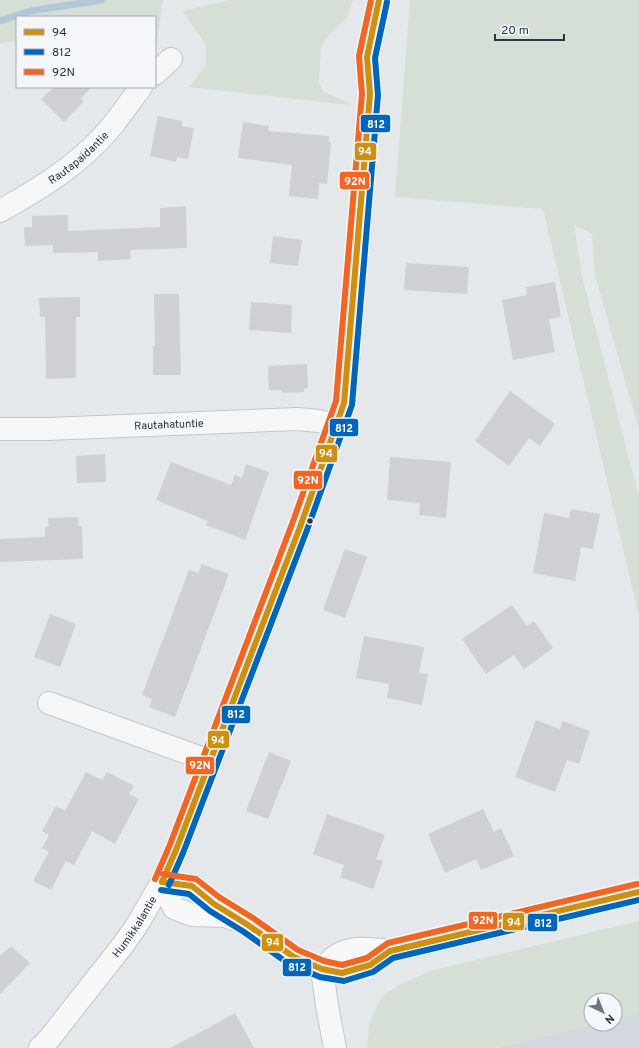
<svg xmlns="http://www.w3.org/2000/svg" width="639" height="1048" viewBox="0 0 639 1048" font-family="Overpass,sans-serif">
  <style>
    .built { fill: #d3d8de }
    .green { fill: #d6dfd5 }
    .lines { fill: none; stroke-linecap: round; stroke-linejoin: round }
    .stream { stroke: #b2c7d7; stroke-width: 7 }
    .building { fill: #ced0d3 }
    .street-casing { stroke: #c3c6c8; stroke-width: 24 }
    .secondary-casing { stroke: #c3c6c8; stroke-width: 24 }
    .street { stroke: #f5f6f7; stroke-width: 22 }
    .secondary { stroke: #f8f8f8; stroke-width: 22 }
    .bus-1-casing { stroke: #f4f6f9; stroke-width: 9 }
    .bus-2-casing { stroke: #f4f6f9; stroke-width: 9 }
    .bus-3-casing { stroke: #f4f6f9; stroke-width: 9 }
    .bus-1 { stroke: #ce900e; stroke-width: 6 }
    .bus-2 { stroke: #0065bd; stroke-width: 6 }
    .bus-3 { stroke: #f26522; stroke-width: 6 }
    .bus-dot { fill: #293647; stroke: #f4f6f9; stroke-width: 1.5 }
    .labels { text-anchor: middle; stroke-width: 4; stroke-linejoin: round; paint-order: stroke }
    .street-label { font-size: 11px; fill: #293647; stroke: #f4f6f9 }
    .line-badge { stroke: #f4f6f9; stroke-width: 1.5 }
    .badge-label { font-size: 11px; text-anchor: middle; font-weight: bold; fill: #fff }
  </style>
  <rect width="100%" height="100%" fill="#e5e8ea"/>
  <polygon class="built" points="639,1013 639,1048 496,1048 595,1024 615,1024 615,1019"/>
  <g class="green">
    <polygon points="0,0 163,0 157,42 155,47 155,17 17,17 17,41 0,43"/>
    <polygon points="230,0 353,0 347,18 330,34 321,47 319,82 323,91 349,103 350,105 189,87 206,65 206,45 182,11"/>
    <polygon points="410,0 639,0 639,430 595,275 592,234 574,225 582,276 639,497 639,617 543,209 395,197"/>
    <polygon points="639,921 639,1013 615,1019 615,1000 591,1000 591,1024 595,1024 496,1048 368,1048 367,1044 370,1021 380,999 397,986 430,971"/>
  </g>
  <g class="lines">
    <polyline class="stream" points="0,21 30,11 102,0"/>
  </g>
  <g class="building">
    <polygon points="54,87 92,87 81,98 84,101 64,122 41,99"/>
    <polygon points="158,116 182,121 182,126 194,128 188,159 177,157 176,162 150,156"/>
    <polygon points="243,122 269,126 268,131 329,136 329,142 331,143 327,184 319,183 318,199 289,196 292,165 238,158"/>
    <polygon points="186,206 187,248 130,250 131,259 98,261 98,252 53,253 53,245 25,246 24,227 32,227 32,216 68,215 68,231 160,227 160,208"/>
    <polygon points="273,236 302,240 298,266 270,263"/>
    <polygon points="406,263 469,267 467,294 404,290"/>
    <polygon points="555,282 561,317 549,319 555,352 513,360 502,300 527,295 526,287"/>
    <polygon points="154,294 179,294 181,375 153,375 153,346 155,346"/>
    <polygon points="80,297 80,317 76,317 76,378 46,379 45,317 40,317 39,298"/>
    <polygon points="251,302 292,305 291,333 249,330"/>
    <polygon points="307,364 308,388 304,389 304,392 282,393 282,390 269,390 268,366"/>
    <polygon points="510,391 555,424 540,446 529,438 509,466 475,441"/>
    <polygon points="105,454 106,482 77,483 76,456"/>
    <polygon points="390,457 451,462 446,518 419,515 420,503 387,500"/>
    <polygon points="171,462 231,485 235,475 242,478 246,464 269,472 245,540 206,525 208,521 156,500"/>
    <polygon points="571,509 600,514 593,549 581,547 575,581 533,573 544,513 569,518"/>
    <polygon points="78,517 79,526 82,526 83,559 0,562 0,539 45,537 45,527 49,527 48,518"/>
    <polygon points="345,549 367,557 345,618 323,610"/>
    <polygon points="202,564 229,574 175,717 149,707 152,699 142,695 189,570 198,573"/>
    <polygon points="512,605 527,626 534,621 553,648 524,669 514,655 486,674 462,639"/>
    <polygon points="50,614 76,624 60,667 34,657"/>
    <polygon points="364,636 424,647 419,673 428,674 422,705 387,698 389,684 356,678"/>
    <polygon points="536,720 560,729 563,721 590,731 579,764 567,760 555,792 515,777"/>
    <polygon points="269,752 291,761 268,819 246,811"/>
    <polygon points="86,772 102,780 107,772 134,786 129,794 139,799 115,844 92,831 74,865 66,861 51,890 33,881 49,852 42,848 49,835 42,831 56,806 65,811"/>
    <polygon points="483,809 494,832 501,828 514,856 481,870 476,859 445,873 428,834"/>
    <polygon points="327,814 385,835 376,859 383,861 373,889 340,877 344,865 313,854"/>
    <polygon points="11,946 30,963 0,994 0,956"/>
    <polygon points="235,1013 254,1048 170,1048 212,1026"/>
  </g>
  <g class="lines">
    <g class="street-casing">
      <g id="street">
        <polyline points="155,74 171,59"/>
        <path id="s1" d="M0,211C41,188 82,163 112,126C122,114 131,100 141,87"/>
        <path id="s2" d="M0,429H47L297,419L319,421L337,425"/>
        <polyline points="49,703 210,761"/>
        <polyline points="162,882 176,850 300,527 344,403 346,388 370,94 367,57 379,0"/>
        <polyline points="322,969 327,1006 335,1048"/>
      </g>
    </g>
    <g class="secondary-casing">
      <g id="secondary">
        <polyline points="162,882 192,886 214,904 248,925 294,957 322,969 342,973 370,965 390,951"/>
        <polyline points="162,882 174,908 192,915 226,916 232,919"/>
        <path d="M322,969C327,965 332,957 339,954C355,946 372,949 390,951L639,892"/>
        <path id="s3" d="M40,1048L49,1039L123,945L137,925L162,882"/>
      </g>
    </g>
    <use href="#street" class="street"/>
    <use href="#secondary" class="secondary"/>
    <g class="bus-1-casing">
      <g id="bus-1">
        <polyline points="162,882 176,850 300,527 344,403 370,94 367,57 379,0"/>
        <polyline points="162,882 192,886 214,904 248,925 294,957 322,969 342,973 370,965 390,951 639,892"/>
      </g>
    </g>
    <g class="bus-2-casing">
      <g id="bus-2">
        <polyline points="169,885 183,853 307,530 352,405 378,95 375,58 387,2"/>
        <polyline points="161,890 189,894 210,911 244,932 289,964 320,977 344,981 373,972 393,958 639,900"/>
      </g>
    </g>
    <g class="bus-3-casing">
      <g id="bus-3">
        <polyline points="163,874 196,879 219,897 253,918 298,950 324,961 342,965 367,958 388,943 637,884"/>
        <polyline points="155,879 169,847 292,524 336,401 362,94 359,56 371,0"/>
      </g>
    </g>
    <use href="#bus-1" class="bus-1"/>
    <use href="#bus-2" class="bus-2"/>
    <use href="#bus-3" class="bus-3"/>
  </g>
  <circle class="bus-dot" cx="310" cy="521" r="3.5"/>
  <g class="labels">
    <g class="street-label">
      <text dy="4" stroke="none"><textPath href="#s1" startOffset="95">Rautapaidantie</textPath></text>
      <text dy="4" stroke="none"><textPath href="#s2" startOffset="169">Rautahatuntie</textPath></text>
      <text dy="4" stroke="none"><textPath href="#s3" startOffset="154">Humikkalantie</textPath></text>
    </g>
  </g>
  <g class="line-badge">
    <rect x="360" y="114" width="31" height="19" rx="4" fill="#0065bd"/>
    <rect x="354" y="142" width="23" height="19" rx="4" fill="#ce900e"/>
    <rect x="339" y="171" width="31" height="19" rx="4" fill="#f26522"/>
    <rect x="329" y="418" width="30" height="19" rx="4" fill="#0065bd"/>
    <rect x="315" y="444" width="23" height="19" rx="4" fill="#ce900e"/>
    <rect x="293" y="470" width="30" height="20" rx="4" fill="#f26522"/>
    <rect x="221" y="705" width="30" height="19" rx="4" fill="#0065bd"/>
    <rect x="207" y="730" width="23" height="19" rx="4" fill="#ce900e"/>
    <rect x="185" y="756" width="30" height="19" rx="4" fill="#f26522"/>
    <rect x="468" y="911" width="30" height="19" rx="4" fill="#f26522"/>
    <rect x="502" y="912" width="23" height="19" rx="4" fill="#ce900e"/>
    <rect x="527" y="913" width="31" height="19" rx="4" fill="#0065bd"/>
    <rect x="261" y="933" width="23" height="19" rx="4" fill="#ce900e"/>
    <rect x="282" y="958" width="30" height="19" rx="4" fill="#0065bd"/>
  </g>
  <g class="badge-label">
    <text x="376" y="128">812</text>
    <text x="365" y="155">94</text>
    <text x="355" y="185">92N</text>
    <text x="344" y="432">812</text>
    <text x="326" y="457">94</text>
    <text x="308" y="484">92N</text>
    <text x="236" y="718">812</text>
    <text x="218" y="744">94</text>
    <text x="200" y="769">92N</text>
    <text x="483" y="924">92N</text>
    <text x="514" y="926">94</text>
    <text x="543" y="927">812</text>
    <text x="273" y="946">94</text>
    <text x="297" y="971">812</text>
  </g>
  <rect x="16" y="16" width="140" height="72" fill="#f4f6f9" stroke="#a3a9b2"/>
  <rect x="24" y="29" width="20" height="6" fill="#ce900e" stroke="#a3a9b2"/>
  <text x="52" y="36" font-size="12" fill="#293647">94</text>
  <rect x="24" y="49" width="20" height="6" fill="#0065bd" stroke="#a3a9b2"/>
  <text x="52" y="56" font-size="12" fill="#293647">812</text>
  <rect x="24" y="69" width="20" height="6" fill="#f26522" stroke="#a3a9b2"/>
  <text x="52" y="76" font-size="12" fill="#293647">92N</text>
  <g transform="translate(603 1012) rotate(137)"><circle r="19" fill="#f4f6f9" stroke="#a3a9b2"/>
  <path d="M0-3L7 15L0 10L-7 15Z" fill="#6b7480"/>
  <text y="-6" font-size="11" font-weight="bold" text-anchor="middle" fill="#293647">N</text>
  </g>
  <path d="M495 34v6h69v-6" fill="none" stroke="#293647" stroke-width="2"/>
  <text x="501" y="34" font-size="12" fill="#293647" stroke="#f4f6f9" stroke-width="3" paint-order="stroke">20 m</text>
</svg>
